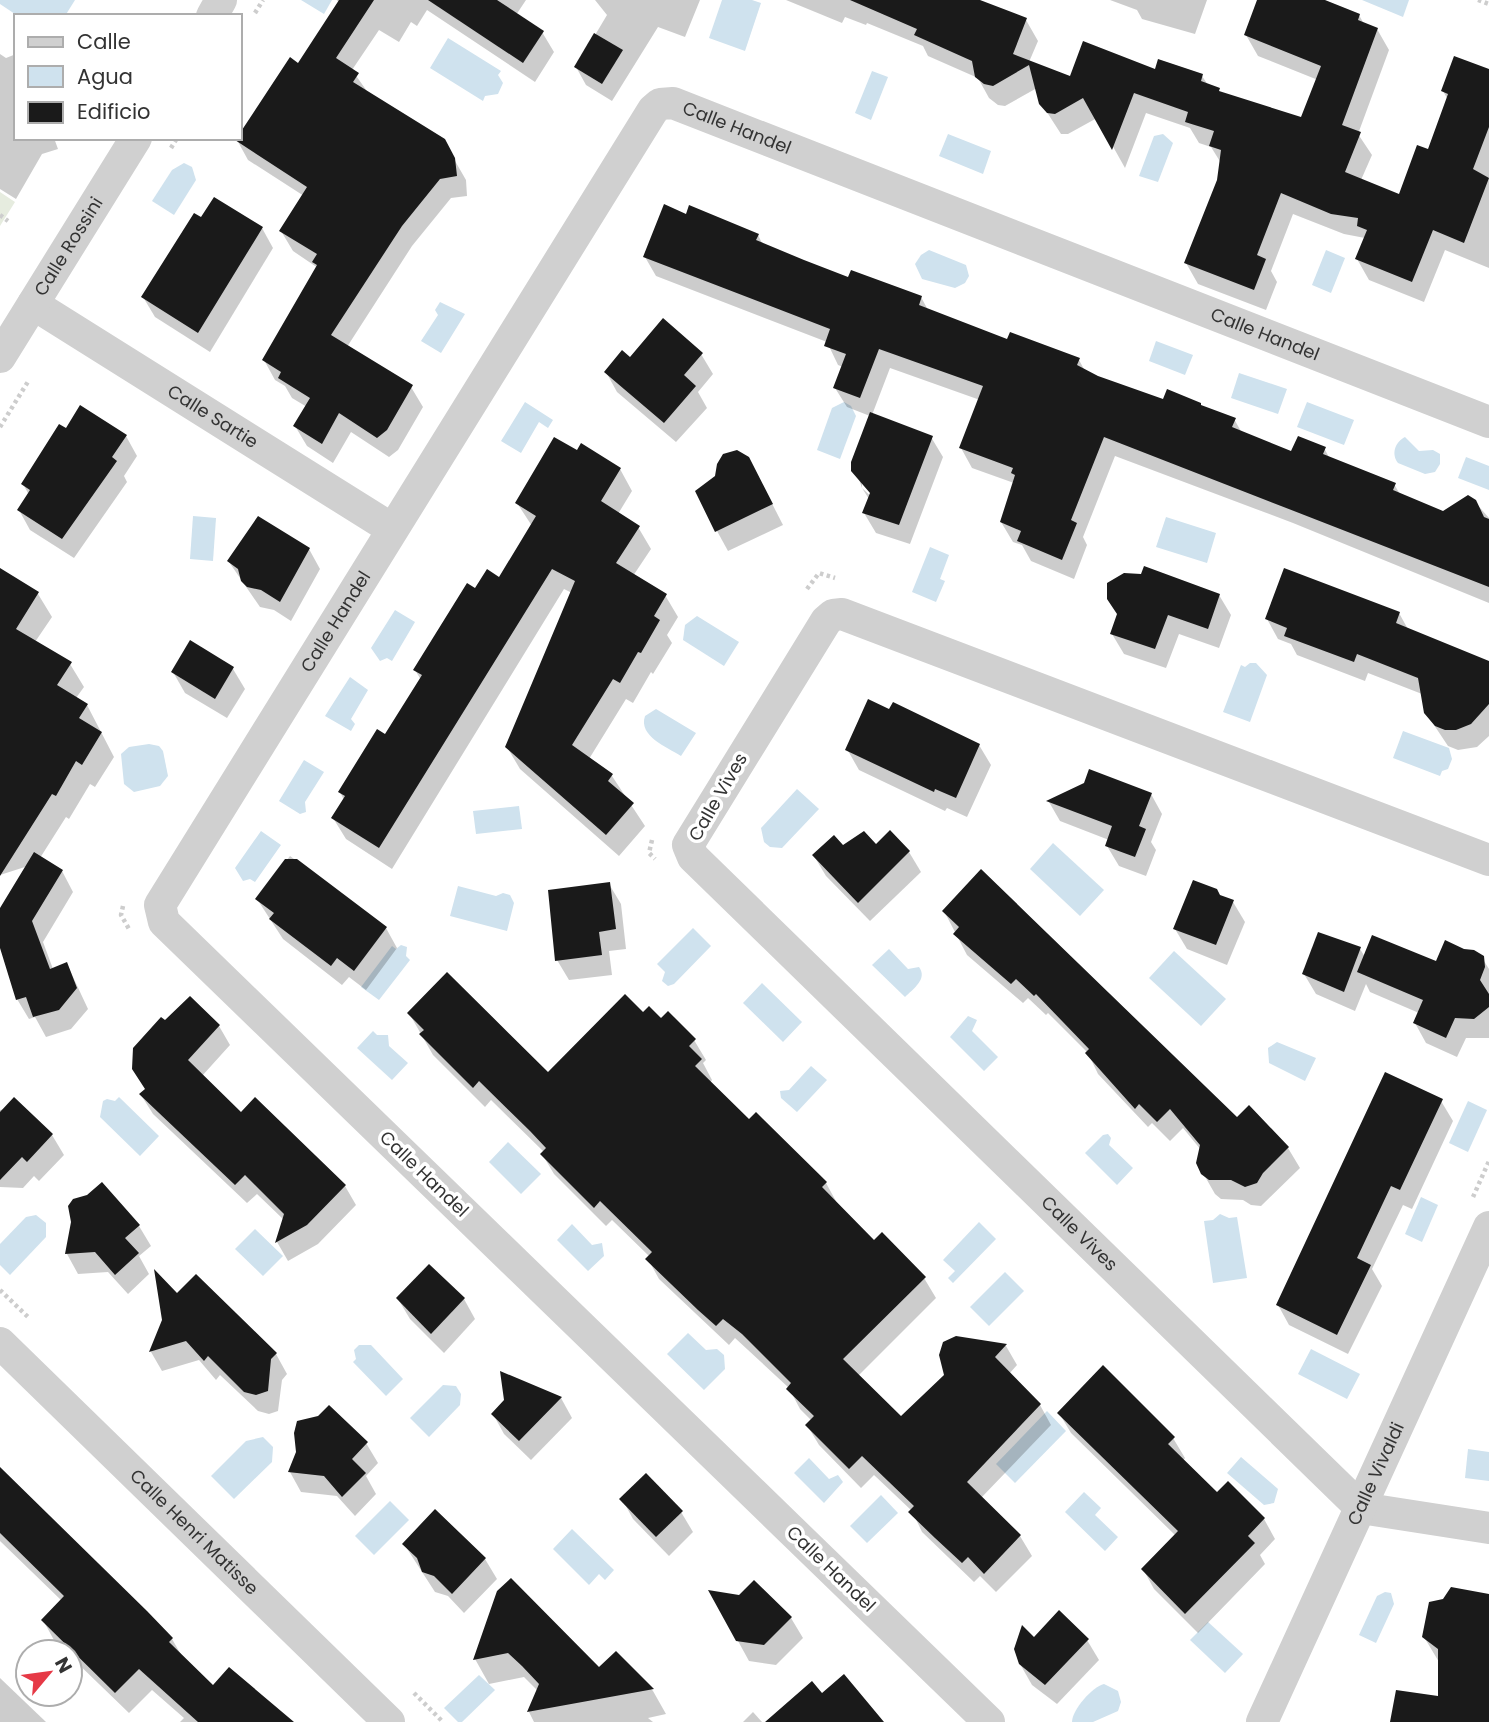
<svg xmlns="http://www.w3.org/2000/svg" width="1489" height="1722" viewBox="0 0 1489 1722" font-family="Poppins,sans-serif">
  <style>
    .green { fill: #e6ecdf }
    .water { fill: #cfe2ee }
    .shadow { fill: #0003 }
    .building { fill: #1a1a1a }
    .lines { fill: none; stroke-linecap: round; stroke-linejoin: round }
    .path { stroke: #cdcdcd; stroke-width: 4.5; stroke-dasharray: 3.5 3.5; stroke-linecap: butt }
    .minor { stroke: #d0d0d0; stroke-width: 32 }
    .labels { text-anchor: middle; stroke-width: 7; stroke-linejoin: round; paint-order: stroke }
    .street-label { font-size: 18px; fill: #333; stroke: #fff }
  </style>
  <rect width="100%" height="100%" fill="#fff"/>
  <polygon class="green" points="0,192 15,202 0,226"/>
  <g class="water">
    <polygon points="0,0 75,0 65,16 18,16 0,4"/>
    <polygon points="301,0 332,0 324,14"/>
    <polygon points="722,0 752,0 761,3 745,51 709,38"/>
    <polygon points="1362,0 1409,0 1403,17"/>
    <polygon points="448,38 501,71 498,75 503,83 498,94 485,96 483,101 430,68"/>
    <polygon points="872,71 888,77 871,120 855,113"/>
    <polygon points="948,134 991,151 983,174 939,156"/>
    <polygon points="1163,134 1173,143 1158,182 1139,176 1154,136"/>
    <polygon points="184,163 192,167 196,180 174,215 152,201 172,170"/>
    <polygon points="929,250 966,265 969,276 965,283 955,288 922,279 915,264 921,255"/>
    <polygon points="1326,250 1345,258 1331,293 1312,285"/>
    <polygon points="440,302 465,314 441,353 421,341 438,315 435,310"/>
    <polygon points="1156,341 1193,355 1185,375 1149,361"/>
    <polygon points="1239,373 1287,389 1278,414 1231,398"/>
    <polygon points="525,402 553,420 548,428 539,422 521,453 501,441"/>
    <polygon points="844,402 851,406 856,416 840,459 817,450 832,408"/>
    <polygon points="1307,402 1354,420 1344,445 1297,427"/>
    <path d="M1405,437L1419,451L1433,450L1440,454V464L1435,472L1425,474L1398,463C1391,454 1395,442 1405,437Z"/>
    <polygon points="1466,457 1489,466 1489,490 1458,478"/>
    <polygon points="193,516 216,518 213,561 190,559"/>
    <polygon points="1166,517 1216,533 1207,563 1156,547"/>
    <polygon points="930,547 949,555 940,579 945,581 936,602 912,592"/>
    <polygon points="395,610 415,622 392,661 387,658 380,661 371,648"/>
    <polygon points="697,616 739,642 724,666 683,640 685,625"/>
    <polygon points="1250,663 1256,663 1267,675 1250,722 1223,712 1241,665 1245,667"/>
    <polygon points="350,677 368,690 351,719 355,724 351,731 325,716"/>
    <path d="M656,709L696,733L681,756C667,747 638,736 645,716Z"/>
    <polygon points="1403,731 1449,748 1452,759 1448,769 1442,771 1440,776 1393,758"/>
    <polygon points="149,744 159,746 163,751 168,776 160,786 134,792 124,784 121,754 129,747"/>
    <polygon points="304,760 324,772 305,802 306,812 300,814 279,801"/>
    <polygon points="797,789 819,809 782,848 770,847 764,842 761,828"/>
    <polygon points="519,806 522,829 476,834 473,811"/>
    <polygon points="261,831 281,845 255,882 250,879 243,881 235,868"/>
    <polygon points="1053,843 1104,890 1080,916 1030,869"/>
    <polygon points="458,886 496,896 503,893 510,895 514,903 507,931 450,916"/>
    <polygon points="693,928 711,946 674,984 668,986 662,981 665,972 657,964"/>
    <polygon points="401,945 407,947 406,956 410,960 379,1000 361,987 392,946 396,949"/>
    <path d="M889,949L908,969L919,967C928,979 913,989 905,997L872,965Z"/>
    <polygon points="1174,951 1226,999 1201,1026 1149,978"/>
    <polygon points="762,983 802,1022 783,1042 743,1003"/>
    <polygon points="968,1016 977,1020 972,1031 998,1057 984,1071 950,1037"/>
    <polygon points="373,1031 377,1035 388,1035 389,1046 408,1063 392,1080 357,1048"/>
    <polygon points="1277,1042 1316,1058 1305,1081 1269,1063 1268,1048"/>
    <polygon points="811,1066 827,1080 797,1112 781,1098 780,1091 789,1090"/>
    <polygon points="119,1097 159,1136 140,1156 100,1117 103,1101 107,1099 115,1101"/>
    <polygon points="1468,1101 1487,1110 1468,1152 1449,1143"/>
    <polygon points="1108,1134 1111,1138 1109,1145 1133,1168 1117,1185 1085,1153 1103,1135"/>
    <polygon points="508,1142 541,1174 521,1194 489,1162"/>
    <polygon points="1421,1197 1438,1205 1422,1242 1405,1234"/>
    <polygon points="1220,1214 1229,1218 1237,1217 1247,1278 1213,1283 1204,1221 1213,1220"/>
    <polygon points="36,1215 46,1223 46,1237 10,1275 0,1265 0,1244 26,1217"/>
    <polygon points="979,1222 996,1239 953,1283 948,1278 955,1271 943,1260"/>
    <polygon points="572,1224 592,1245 602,1243 604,1256 588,1271 557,1240"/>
    <polygon points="255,1229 283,1256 263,1276 235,1249"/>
    <polygon points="1005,1272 1024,1291 989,1326 970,1307"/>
    <polygon points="688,1333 706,1350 717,1349 724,1355 725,1369 704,1390 667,1354"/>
    <polygon points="359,1345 371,1345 403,1379 386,1396 353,1362 356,1359 354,1350"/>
    <polygon points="1311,1349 1360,1374 1347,1399 1298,1374"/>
    <polygon points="443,1385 456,1386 461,1394 460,1405 429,1437 410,1418"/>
    <polygon points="1047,1411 1066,1431 1015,1483 996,1464"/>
    <polygon points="263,1437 273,1447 272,1462 234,1499 211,1476 246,1441"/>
    <polygon points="1468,1449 1489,1452 1489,1481 1465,1478"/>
    <polygon points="1241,1457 1278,1489 1274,1503 1264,1505 1227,1473"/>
    <polygon points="809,1458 829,1479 838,1475 843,1482 824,1503 794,1473"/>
    <polygon points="1084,1492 1101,1508 1095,1515 1118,1537 1105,1551 1065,1512"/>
    <polygon points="881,1495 898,1513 867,1543 850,1526"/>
    <polygon points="390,1501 409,1520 374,1555 355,1536"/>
    <polygon points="572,1529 614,1570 605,1580 599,1574 589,1585 553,1549"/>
    <polygon points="1385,1592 1391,1593 1394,1604 1376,1643 1359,1635 1377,1596"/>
    <polygon points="1208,1622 1243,1654 1225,1673 1190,1640"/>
    <polygon points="479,1675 495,1690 462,1722 458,1722 444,1708"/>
    <path d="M1104,1684L1118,1691L1121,1702L1118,1711L1093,1722H1072C1072,1710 1092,1687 1104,1684Z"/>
  </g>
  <g class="shadow">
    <polygon points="337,0 526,0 516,15 542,32 554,52 535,82 427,10 417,26 411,22 399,42 379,30 352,70 369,94 443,140 466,180 467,196 451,198 412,246 347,347 411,387 423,407 398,450 389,457 351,432 333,463 307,446 295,426 307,407 292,398 285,386 275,380 264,360 318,268 293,251 281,231 304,196 248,160 237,140 290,60 299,65 339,3"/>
    <polygon points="595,0 700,0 685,37 658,27 612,101 586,85 576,67 607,15"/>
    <polygon points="786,0 978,0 1026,20 1038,41 1029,62 1071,78 1156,71 1202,76 1208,85 1221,93 1302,119 1318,80 1258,56 1246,35 1259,0 1321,0 1359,15 1364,24 1377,29 1389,50 1358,134 1372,155 1361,180 1400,196 1429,152 1448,100 1443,91 1489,71 1489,268 1445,250 1424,302 1369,280 1357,259 1365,238 1344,234 1293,214 1271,271 1277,282 1266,310 1198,284 1186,263 1219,180 1221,163 1211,147 1199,143 1190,128 1146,113 1125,168 1097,118 1068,134 1061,134 1041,103 1037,88 1005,106 998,105 989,98 978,78 928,56 923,46 867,23 866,25 845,17 842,23"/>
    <polygon points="1110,0 1207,0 1195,34 1142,19 1137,10"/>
    <polygon points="0,54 6,58 16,54 16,138 54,138 58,149 42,154 16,199 0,189"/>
    <polygon points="687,216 758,235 763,245 849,279 921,297 928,310 1009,341 1079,360 1085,371 1098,377 1165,401 1202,408 1234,419 1242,433 1292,453 1324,448 1330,459 1394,484 1401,496 1443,513 1475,502 1489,518 1489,603 1293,523 1115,456 1083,537 1087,545 1074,579 1031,561 1022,545 1013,542 1001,522 1014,483 972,468 961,448 980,400 890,368 872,415 931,437 943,457 910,544 876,533 864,513 869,499 862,488 875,500 877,497 862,483 862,488 853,462 870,416 847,407 835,388 843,367 838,365 827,342 656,276 645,257"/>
    <polygon points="262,228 273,248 210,352 155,317 143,297"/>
    <polygon points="701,354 713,374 698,392 707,408 676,442 617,392 606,372 630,359"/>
    <polygon points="66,430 126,436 137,456 124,476 127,482 74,558 30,530 19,510 29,495 23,484"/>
    <polygon points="577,452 620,469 632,491 618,514 638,527 651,549 633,576 665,595 678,617 667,635 672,643 653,674 651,672 633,703 626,699 589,759 612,776 645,826 619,856 520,769 507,747 572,593 564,589 392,869 346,839 333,818 344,800 340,792 385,737 421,680 415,670 475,590 500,579 532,526 517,503"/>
    <polygon points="760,480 783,525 728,551 717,531"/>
    <polygon points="309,549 320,569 291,621 274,610 260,607 229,562"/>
    <polygon points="0,570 38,594 52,617 35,642 70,664 84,687 76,698 87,705 114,757 95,787 90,784 69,819 66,817 40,858 62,871 73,892 43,942 53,969 67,964 88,1009 71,1029 46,1037 35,1017 29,1019 17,999 0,943 0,911 28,866 0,875"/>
    <polygon points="1219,595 1231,615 1219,648 1179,634 1166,668 1124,654 1112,634"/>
    <polygon points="1399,613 1409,631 1489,663 1489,736 1477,747 1458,750 1448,746 1426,713 1422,694 1368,673 1365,681 1297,655 1291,644 1278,639 1267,619"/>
    <polygon points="191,643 233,669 245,689 227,718 185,693 173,672"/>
    <polygon points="979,745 991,765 967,817 947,808 945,811 859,770 847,749"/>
    <polygon points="1151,794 1162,814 1151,842 1156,850 1146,876 1119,866 1107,846 1109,840 1060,821 1049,802"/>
    <polygon points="876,846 909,852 921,872 870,921 826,876 814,856 843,848"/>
    <polygon points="290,856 386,928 397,948 366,990 349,977 342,985 283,939 257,899"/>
    <polygon points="609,884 621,904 626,949 609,951 612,975 569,980 557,960"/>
    <polygon points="1219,896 1233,902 1245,922 1227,965 1187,949 1175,929"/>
    <polygon points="944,911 1237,1119 1249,1107 1288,1148 1300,1168 1261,1206 1251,1205 1243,1200 1221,1199 1215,1194 1203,1173 1201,1150 1183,1128 1170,1141 1152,1123 1148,1127 1098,1074 1088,1053 1048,1013 1046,1015 1028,998 1023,1003 967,955"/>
    <polygon points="1360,949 1365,957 1437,963 1482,958 1489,969 1489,1038 1466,1038 1457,1057 1426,1043 1415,1023 1419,1013 1370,992 1366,984 1355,1011 1316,994 1304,974"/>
    <polygon points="409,1013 549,1075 643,1015 661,1020 694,1040 706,1060 703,1063 712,1080 710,1083 750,1121 826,1183 837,1203 874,1242 924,1278 936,1298 858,1376 901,1419 946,1376 956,1338 1006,1346 1017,1365 1009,1374 1040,1405 1051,1425 981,1498 1020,1536 1032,1556 996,1592 980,1576 974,1582 922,1532 912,1511 874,1475 861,1488 819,1445 807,1425 812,1421 800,1409 789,1388 735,1338 729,1345 659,1279 648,1259 650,1257 612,1220 606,1226 554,1174 542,1154 544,1152 491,1100 485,1107 433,1055"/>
    <polygon points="165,1022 219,1026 230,1045 202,1076 241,1114 345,1186 356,1205 318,1244 288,1261 277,1242 284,1220 257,1194 247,1203 153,1114 141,1095 146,1090"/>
    <polygon points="1441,1101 1453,1121 1412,1209 1403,1205 1372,1269 1382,1286 1348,1354 1289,1325 1278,1305"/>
    <polygon points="5,1109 52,1135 64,1155 39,1181 34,1176 23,1188 0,1187 0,1110"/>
    <polygon points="73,1222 139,1226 151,1246 139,1256 149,1274 128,1294 108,1272 78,1274 67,1254"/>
    <polygon points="429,1266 464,1299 475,1319 444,1353 410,1319 398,1299"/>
    <polygon points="177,1296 276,1354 287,1374 282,1380 278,1411 269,1414 258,1411 220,1375 216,1380 199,1360 162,1371 151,1352"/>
    <polygon points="561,1398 572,1418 531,1460 504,1434 493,1414"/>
    <polygon points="1059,1413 1173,1438 1185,1458 1183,1461 1217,1495 1264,1519 1275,1539 1260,1555 1265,1564 1198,1633 1154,1589 1143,1569 1176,1536 1071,1433"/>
    <polygon points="366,1443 378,1463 366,1476 376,1494 355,1516 337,1496 301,1492 290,1472"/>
    <polygon points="0,1468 172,1639 183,1658 213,1688 285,1722 180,1722 184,1718 152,1690 129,1713 70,1656 70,1652 55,1642 43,1620 62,1601 0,1541"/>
    <polygon points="622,1499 681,1512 693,1532 669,1556 633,1519"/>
    <polygon points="435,1511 485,1559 497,1579 464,1613 448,1596 435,1592 404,1544"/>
    <polygon points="754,1582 791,1618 803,1638 776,1665 749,1661 711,1592 740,1597"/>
    <polygon points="499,1592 599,1670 616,1653 653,1691 666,1714 648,1718 653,1722 534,1722 529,1712 538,1691 524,1677 489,1684 475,1659"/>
    <polygon points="1489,1596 1489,1722 1392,1722 1439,1699 1439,1662 1424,1637"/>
    <polygon points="1034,1639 1087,1640 1099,1660 1057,1704 1032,1685 1020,1664"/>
    <polygon points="0,1678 46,1722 0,1722"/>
    <polygon points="753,1712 762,1722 743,1722"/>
  </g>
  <g class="building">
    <polygon points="339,0 374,0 336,58 359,73 353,82 445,139 455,158 457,176 440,179 402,226 331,335 413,385 387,430 377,438 339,413 322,444 293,426 310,398 278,378 281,372 262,360 317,265 312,262 317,254 279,231 307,187 235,140 240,138 240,133 290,57 298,63"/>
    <polygon points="428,0 497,0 544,31 523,63"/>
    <polygon points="850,0 980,0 1027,18 1013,54 1070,76 1083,41 1155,69 1158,59 1203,74 1201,81 1220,88 1219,91 1301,117 1321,66 1244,35 1257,0 1325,0 1360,14 1358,20 1378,28 1342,125 1361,132 1345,172 1399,194 1417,145 1428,149 1448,94 1441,91 1454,56 1489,69 1489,127 1473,169 1489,178 1464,243 1433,230 1412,282 1355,259 1367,230 1357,226 1358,218 1331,214 1281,193 1257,255 1266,259 1254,290 1184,263 1217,180 1221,150 1209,146 1214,131 1185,122 1188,112 1134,93 1112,150 1083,98 1055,114 1047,113 1039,104 1029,65 993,86 984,84 975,77 972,61 914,35 917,29"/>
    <polygon points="594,33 623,50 602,84 574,67"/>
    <polygon points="214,197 263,227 198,333 141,297 194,213 201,217"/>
    <polygon points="664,204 686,214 689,205 759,234 756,240 804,260 848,277 851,270 922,296 919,305 1007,339 1010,332 1080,358 1077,365 1098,376 1163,399 1167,389 1201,403 1201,405 1236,418 1232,427 1291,451 1298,436 1326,447 1323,454 1396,483 1393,490 1443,511 1468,495 1476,500 1484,517 1489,519 1489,587 1104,437 1071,520 1077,523 1062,560 1017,541 1021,531 1000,522 1015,475 1011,473 1013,468 959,448 983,386 879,349 860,398 833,388 846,354 824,346 830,329 643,257"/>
    <polygon points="663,318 703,353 684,375 696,386 664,423 604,372 622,350 630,357"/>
    <polygon points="80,405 127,435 112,457 117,461 62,539 17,510 30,490 21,484 59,424 66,428"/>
    <polygon points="870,412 933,436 899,525 862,513 870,493 851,471 851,462"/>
    <polygon points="554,437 577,450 581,443 621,468 601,501 640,526 616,563 667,594 654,616 660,620 641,653 638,652 620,683 613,679 572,745 613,774 608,781 634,803 606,835 505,747 575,581 552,569 379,848 331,818 345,796 338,792 377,729 385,734 422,675 413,670 467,583 475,588 487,569 499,577 536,516 515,503"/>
    <polygon points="737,450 749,457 773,504 715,532 695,491 715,476 717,464 723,454"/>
    <polygon points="258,516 310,548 280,602 261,590 247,587 241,581 238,569 227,561"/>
    <polygon points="1144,566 1220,594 1208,629 1168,615 1155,649 1110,634 1117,614 1107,599 1107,583 1124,573 1141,574"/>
    <polygon points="0,568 39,592 16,629 72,662 57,685 88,704 79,718 102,732 82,765 76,761 56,796 52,794 0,876"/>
    <polygon points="1284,568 1400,612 1396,623 1489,661 1489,704 1471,724 1456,730 1445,730 1435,726 1424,713 1418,678 1357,654 1354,662 1284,636 1287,628 1265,619"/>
    <polygon points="190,640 234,667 215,699 171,672"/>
    <polygon points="868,699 889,709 893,702 980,744 956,798 935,789 934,792 845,750"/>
    <polygon points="1089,769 1152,793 1139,826 1146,829 1135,857 1105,846 1112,826 1046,801 1084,783"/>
    <polygon points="890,830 910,851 858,903 812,855 834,835 843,845 864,831 876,844"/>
    <polygon points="34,852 63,870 32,921 50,969 67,962 77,988 59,1010 33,1017 26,997 16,1000 0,948 0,908"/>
    <polygon points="285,859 297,859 387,927 354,971 337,958 331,966 269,919 274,913 255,899"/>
    <polygon points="981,869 1237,1117 1249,1105 1289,1147 1263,1173 1257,1183 1245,1187 1231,1180 1209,1180 1201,1174 1196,1163 1200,1145 1170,1109 1157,1122 1139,1104 1135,1109 1085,1053 1089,1049 1036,994 1034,996 1016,979 1011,984 953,934 959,927 942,911"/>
    <polygon points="1193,880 1217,889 1220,895 1234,900 1216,945 1173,929"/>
    <polygon points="610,882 616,929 599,932 602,955 555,961 548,890"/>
    <polygon points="1318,932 1361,947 1344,992 1302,974"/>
    <polygon points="1372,935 1436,961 1445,940 1464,949 1474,950 1484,956 1485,967 1480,980 1489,994 1489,1007 1474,1019 1455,1018 1446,1038 1413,1023 1423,1000 1357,972"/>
    <polygon points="447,972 548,1072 625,994 643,1012 649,1006 661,1018 668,1011 696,1039 689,1046 702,1059 695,1066 749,1119 756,1112 827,1182 822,1187 874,1240 882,1232 926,1277 843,1359 901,1416 944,1375 939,1355 943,1342 956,1336 1007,1344 995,1357 1041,1404 967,1482 1021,1535 984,1574 968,1557 962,1563 935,1538 908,1512 914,1506 862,1456 849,1469 805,1425 814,1416 786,1389 791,1383 742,1334 723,1319 716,1326 698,1310 645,1259 652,1252 600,1201 594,1208 540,1154 546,1148 530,1131 479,1081 473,1088 419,1034 424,1030 407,1013"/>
    <polygon points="190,996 220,1025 188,1060 241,1112 255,1097 346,1185 307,1225 275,1243 284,1214 245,1175 235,1185 139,1094 145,1089 132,1069 133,1048 161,1017 165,1020"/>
    <polygon points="1385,1072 1443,1099 1400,1190 1391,1186 1357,1258 1371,1265 1337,1335 1276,1305"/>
    <polygon points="14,1097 53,1134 27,1162 22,1157 0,1180 0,1112"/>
    <polygon points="102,1182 140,1225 125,1238 139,1253 115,1275 95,1252 65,1254 71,1222 68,1206 73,1199 87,1195"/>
    <polygon points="429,1264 465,1298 431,1334 396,1298"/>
    <polygon points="154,1269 177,1293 196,1274 277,1353 271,1359 268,1391 256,1395 244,1392 208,1356 204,1361 186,1341 149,1352 162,1320"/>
    <polygon points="1103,1365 1175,1437 1168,1444 1217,1492 1228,1481 1265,1518 1248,1536 1255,1543 1185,1614 1141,1569 1178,1531 1057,1413"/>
    <polygon points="500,1371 562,1397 519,1441 491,1414 504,1400"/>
    <polygon points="329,1405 368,1442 352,1459 366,1473 342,1497 324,1476 288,1472 296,1452 294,1433 297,1421 318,1416"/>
    <polygon points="0,1467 147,1611 173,1638 169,1642 213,1685 229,1667 294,1722 198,1722 139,1669 115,1693 41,1620 64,1596 0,1533"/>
    <polygon points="646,1473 683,1511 656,1537 619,1499"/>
    <polygon points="435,1509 486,1558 452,1594 434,1576 422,1572 417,1558 402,1544"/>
    <polygon points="511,1578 599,1667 616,1651 654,1689 527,1712 539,1684 522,1666 508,1653 473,1660 497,1591"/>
    <polygon points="754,1580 792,1617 764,1645 736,1641 708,1590 739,1595"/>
    <polygon points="1451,1587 1489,1594 1489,1722 1390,1722 1396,1690 1438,1696 1438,1649 1422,1637 1429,1602 1443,1599"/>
    <polygon points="1059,1610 1089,1639 1045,1685 1019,1664 1014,1649 1022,1625 1034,1637"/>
    <polygon points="844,1674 884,1722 765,1722 812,1681 822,1693"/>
  </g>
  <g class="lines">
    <g class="path">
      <polyline points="1478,0 1489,4"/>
      <polyline points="255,13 263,0"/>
      <polyline points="171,148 177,138"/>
      <polyline points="0,215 8,221"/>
      <polyline points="0,427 29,380"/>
      <polyline points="807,589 819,573 835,578"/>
      <polyline points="652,840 649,853 655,859"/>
      <polyline points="123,906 121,915 129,929"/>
      <polyline points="1473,1197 1489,1161"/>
      <polyline points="0,1290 29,1318"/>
      <polyline points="414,1693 443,1722"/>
    </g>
    <g class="minor">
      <polyline points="212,16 221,0"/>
      <path id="s1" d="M33,304L392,529"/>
      <path id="s2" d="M0,357L136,138"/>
      <path id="s3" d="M1489,860L842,614L833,615L826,621L688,845L693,857L1361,1508L1489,1528"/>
      <path id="s4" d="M0,1343L389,1722"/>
      <path id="s5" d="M989,1722L164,922L160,905L653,110L660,104L673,103L1489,422"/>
      <path id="s6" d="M1262,1722L1489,1227"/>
    </g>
  </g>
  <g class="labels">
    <g class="street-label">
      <text dy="6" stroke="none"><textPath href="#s5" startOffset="2193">Calle Handel</textPath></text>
      <text dy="6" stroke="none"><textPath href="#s2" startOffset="130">Calle Rossini</textPath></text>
      <text dy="6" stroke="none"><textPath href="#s5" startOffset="2760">Calle Handel</textPath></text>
      <text dy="6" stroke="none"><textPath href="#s1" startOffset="212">Calle Sartie</textPath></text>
      <text dy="6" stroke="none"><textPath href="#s5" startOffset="1500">Calle Handel</textPath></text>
      <text transform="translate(718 797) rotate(-60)" y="6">Calle Vives</text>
      <text transform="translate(424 1174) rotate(44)" y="6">Calle Handel</text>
      <text dy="6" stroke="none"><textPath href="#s3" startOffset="1526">Calle Vives</textPath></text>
      <text dy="6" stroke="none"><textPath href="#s6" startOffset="273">Calle Vivaldi</textPath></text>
      <text dy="6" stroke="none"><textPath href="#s4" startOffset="271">Calle Henri Matisse</textPath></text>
      <text transform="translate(831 1569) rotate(44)" y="6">Calle Handel</text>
    </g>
  </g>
  <rect x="14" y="14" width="228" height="126" fill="#ffffff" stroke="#adadad" stroke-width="2"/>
  <rect x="28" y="37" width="35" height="10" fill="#d0d0d0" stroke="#adadad" stroke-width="2"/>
  <text x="77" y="49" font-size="21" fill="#333333">Calle</text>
  <rect x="28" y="66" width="35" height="21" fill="#cfe2ee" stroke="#adadad" stroke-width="2"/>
  <text x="77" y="84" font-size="21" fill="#333333">Agua</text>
  <rect x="28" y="102" width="35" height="21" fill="#1a1a1a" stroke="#adadad" stroke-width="2"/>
  <text x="77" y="119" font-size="21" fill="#333333">Edificio</text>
  <g transform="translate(49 1673) rotate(61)"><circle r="33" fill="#ffffff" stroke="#adadad" stroke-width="2"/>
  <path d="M0-5L12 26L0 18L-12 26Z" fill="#e63946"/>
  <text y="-10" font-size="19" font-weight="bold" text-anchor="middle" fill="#333333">N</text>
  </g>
</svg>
